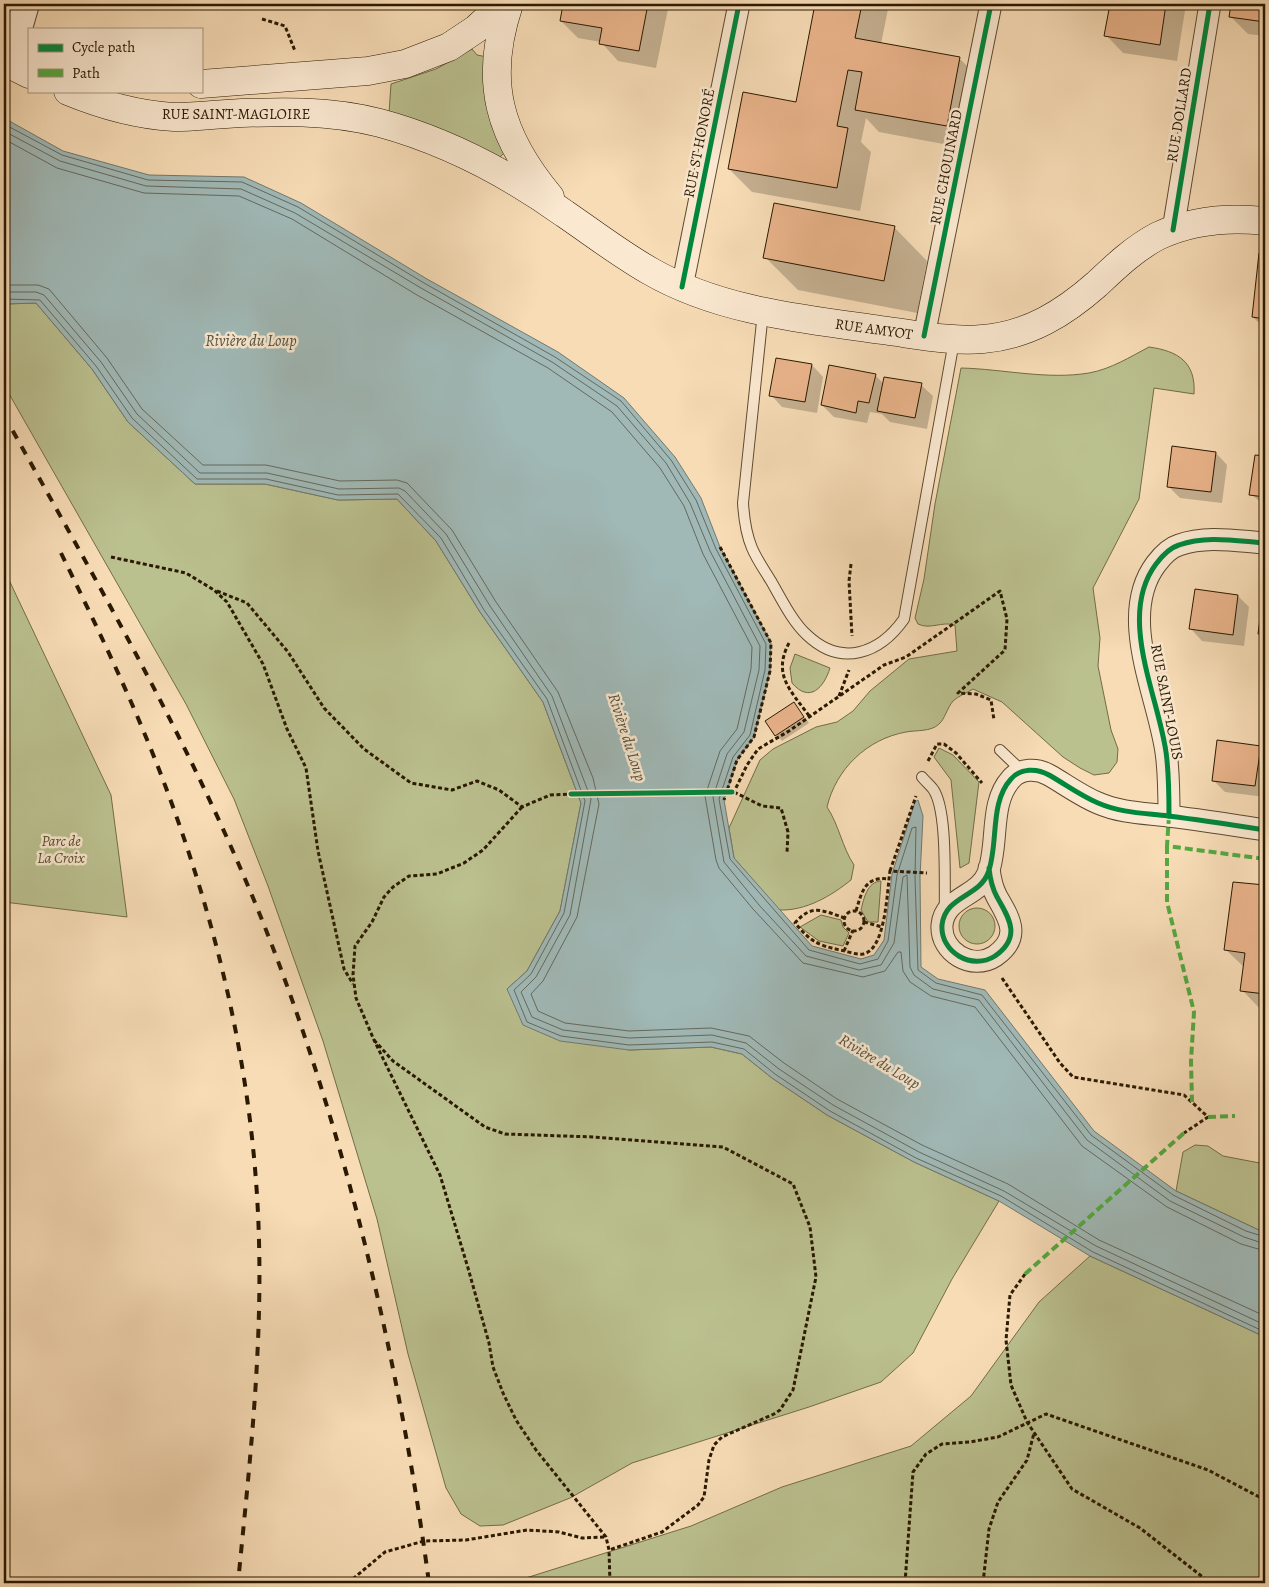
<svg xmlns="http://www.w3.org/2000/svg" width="1269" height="1587" viewBox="0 0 1269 1587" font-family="Alegreya,serif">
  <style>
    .green { fill: #bbc08f; stroke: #726c48 }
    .water { fill: #a0b9b7; stroke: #71796e }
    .shadow { fill: #0003 }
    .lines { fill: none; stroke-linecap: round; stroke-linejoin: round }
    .shore { stroke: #65695c; stroke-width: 1 }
    .building { fill: #e9b38a; stroke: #2a1900 }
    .service-casing { stroke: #5d4a2e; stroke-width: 12 }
    .minor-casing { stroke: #5d4a2e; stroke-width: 23 }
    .tertiary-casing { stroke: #5d4a2e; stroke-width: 28 }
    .secondary-casing { stroke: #2a1900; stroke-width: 29 }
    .path { stroke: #2a1900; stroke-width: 3; stroke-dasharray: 4 2.5; stroke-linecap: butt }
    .service { stroke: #fae8d0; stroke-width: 10 }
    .minor { stroke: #fae8d0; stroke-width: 21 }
    .tertiary { stroke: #fae8d0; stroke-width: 26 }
    .secondary { stroke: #fae8d0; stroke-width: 28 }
    .rail { stroke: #2a1900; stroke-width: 4; stroke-dasharray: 9 9; stroke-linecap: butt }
    .path-bridge { stroke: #2a1900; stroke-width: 3; stroke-dasharray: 4 2.5; stroke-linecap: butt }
    .quiet { stroke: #53a940; stroke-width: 4; stroke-dasharray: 8 4; stroke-linecap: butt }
    .cycleway-casing { stroke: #fae8d0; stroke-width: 8 }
    .cycleway { stroke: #00873e; stroke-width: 5 }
    .labels { text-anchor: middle; stroke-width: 5; stroke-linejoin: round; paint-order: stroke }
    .street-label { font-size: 15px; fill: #2a1900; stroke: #fae8d0 }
    .park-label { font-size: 15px; font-style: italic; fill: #564b2b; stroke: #fae8d0 }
    .water-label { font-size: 16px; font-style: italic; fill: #535140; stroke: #fae8d0 }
  </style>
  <rect width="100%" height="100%" fill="#f7dcb6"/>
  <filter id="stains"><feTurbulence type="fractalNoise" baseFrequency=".004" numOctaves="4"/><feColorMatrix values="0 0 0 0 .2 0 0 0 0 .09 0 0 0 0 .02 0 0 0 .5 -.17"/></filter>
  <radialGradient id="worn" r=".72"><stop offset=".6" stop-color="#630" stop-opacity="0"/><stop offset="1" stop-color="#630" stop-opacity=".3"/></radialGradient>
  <g class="green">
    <polygon points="472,49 477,55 487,57 504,153 500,157 445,131 389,113 391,84 436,69"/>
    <polygon points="36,303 92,369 128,422 195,484 265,484 338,500 397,499 436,541 480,612 543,702 581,803 560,911 527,971 507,989 629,1050 711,1047 742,1054 772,1078 827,1115 914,1162 999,1201 952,1279 913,1353 881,1382 809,1407 632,1463 570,1498 503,1525 480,1526 461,1514 446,1488 408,1354 377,1219 323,1041 268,886 234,799 186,704 4,385 4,304"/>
    <path d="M1149,347C1178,351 1196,362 1194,394L1154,388L1139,499L1093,588L1100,638L1098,666L1111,730L1118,749L1117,762L1109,773L1094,775L1080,768L1063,757L1002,702L973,689C967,693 958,696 953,701C947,708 945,719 939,724C931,732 916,730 906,732C867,739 836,769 827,807C839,825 842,847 854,865L851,880C831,896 806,911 779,910L734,858L729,828L760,760L773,749L816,727L837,722L853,711L870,691L909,659L957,651L955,625C942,621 930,630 918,624L915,618L924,579L935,504L961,368C1003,369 1047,380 1089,373C1111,369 1130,357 1149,347Z"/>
    <polygon points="9,580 111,795 127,917 4,902 4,581"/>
    <path d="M795,654L830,668C824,687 810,704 792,683L790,668Z"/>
    <polygon points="939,748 953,755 979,782 969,863 960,868 951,780 934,757"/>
    <path d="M881,881L878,922H868L861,910C864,898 867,882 881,881Z"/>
    <circle cx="977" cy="926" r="18"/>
    <polygon points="821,915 841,920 843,927 849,933 843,946 819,941 800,927"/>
    <polygon points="1195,1145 1208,1146 1223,1156 1265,1164 1265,1233 1176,1191 1183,1152"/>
    <polygon points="1090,1256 1265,1337 1265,1583 510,1583 691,1526 782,1487 911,1446 971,1396 1039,1302"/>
  </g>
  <polygon class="water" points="4,118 63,151 149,175 244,177 301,203 427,279 558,352 624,398 675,457 701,498 720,547 771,643 770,671 754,737 737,760 724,800 734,858 812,946 861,959 874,955 884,940 892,874 915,802 918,800 923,816 920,877 921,967 938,979 985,990 1094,1131 1176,1191 1265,1233 1265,1337 1090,1256 999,1201 914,1162 827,1115 772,1078 742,1054 711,1047 629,1050 560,1041 523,1025 507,989 527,971 560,911 581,803 543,702 480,612 436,541 397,499 338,500 265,484 195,484 128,422 92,369 36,303 4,304"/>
  <g class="shadow">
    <polygon points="357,4 366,4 360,7"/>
    <polygon points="560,4 669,4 656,68 618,61 601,42 578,38 561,21 563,7"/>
    <polygon points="816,4 889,4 881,44 959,58 982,81 970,149 879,132 866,118 861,142 871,152 860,211 752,192 729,169 797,104"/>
    <polygon points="946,4 967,4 966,8"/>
    <polygon points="1111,4 1186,4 1177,61 1123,53 1106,35"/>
    <polygon points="1233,4 1265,4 1265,36 1248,34 1231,17"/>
    <polygon points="894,227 927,261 917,313 798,290 765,257"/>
    <polygon points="1260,254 1265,255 1265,329 1253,317"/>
    <polygon points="812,365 823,377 817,413 782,407 771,395"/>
    <polygon points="875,375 884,384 921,385 933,396 927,429 890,422 882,414 870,412 867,423 834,417 822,405"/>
    <polygon points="1216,453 1227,465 1222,503 1180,498 1168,486"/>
    <polygon points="1256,456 1265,457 1265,506 1251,494"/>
    <polygon points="1264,595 1265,595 1265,640 1259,633"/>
    <polygon points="1238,596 1249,607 1244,646 1202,641 1191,629"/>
    <polygon points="794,704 809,723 782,741 767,722"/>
    <polygon points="1260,747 1265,752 1265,797 1225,792 1213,780"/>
    <polygon points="1234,883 1265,887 1265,1014 1242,990 1245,968 1225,949"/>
  </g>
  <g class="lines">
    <g class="shore">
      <polyline points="4,124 62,155 148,180 242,182 298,207 424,283 555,357 621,401 671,460 696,500 716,549 766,644 765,670 750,735 733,757 719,799 730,859 809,950 860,964 878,959 888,941 897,875 912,828 916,827 915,877 918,970 936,983 982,995 1091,1135 1173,1195 1246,1231 1265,1237"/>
      <polyline points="4,131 60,161 146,186 241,189 295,213 421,288 552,362 617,406 666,463 690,503 710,551 760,646 759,670 744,732 727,754 713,797 724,862 759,905 806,956 859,970 881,965 894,943 903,877 907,875 910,967 914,975 933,989 979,1000 1087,1140 1170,1201 1244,1237 1265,1244"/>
      <polyline points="4,139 57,168 144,193 239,196 292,219 417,295 548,368 612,412 660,468 684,506 703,554 752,647 751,669 737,729 720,751 705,796 716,860 719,868 753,909 803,963 863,977 885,971 898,952 901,952 903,971 910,982 931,996 975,1007 1082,1146 1167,1207 1241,1244 1265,1251"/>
      <polyline points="4,285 38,285 49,289 107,358 142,409 203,465 266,465 340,481 397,480 407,483 452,530 496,602 558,692 593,778 599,804 577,917 543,981 531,994 538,1011 565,1023 629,1031 711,1028 749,1036 784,1063 837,1099 922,1145 1008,1184 1099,1240 1265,1316"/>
      <polyline points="4,292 36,292 44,295 101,362 137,414 200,473 267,473 339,489 399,488 405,491 446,534 490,606 552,696 591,799 570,915 536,977 521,992 532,1017 563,1030 629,1038 712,1035 746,1043 779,1069 833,1105 919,1152 1004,1191 1096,1246 1265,1325"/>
      <polyline points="4,299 40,300 96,366 132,418 197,479 266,479 338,495 398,494 441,538 484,610 547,699 585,801 564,913 531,974 514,990 527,1022 561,1036 629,1045 712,1042 744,1049 775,1074 830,1111 916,1158 1001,1196 1093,1252 1265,1332"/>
    </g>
  </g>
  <g class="building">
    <polygon points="563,4 648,4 639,51 599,44 602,28 560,21"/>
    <polygon points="815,4 862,4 855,38 960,57 947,126 855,110 862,72 848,70 837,126 848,128 837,188 728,169 743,92 796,102"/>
    <polygon points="1110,4 1166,4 1160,45 1104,36"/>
    <polygon points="1231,4 1265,4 1265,22 1229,17"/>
    <polygon points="774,203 895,226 884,281 763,258"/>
    <polygon points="1259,253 1265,253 1265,319 1252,317"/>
    <polygon points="776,358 812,364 805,402 769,396"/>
    <polygon points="829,365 876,374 869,403 858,401 856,413 821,405"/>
    <polygon points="884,377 922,383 915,418 877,411"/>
    <polygon points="1172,446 1216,452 1211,492 1167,487"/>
    <polygon points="1255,455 1265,456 1265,497 1249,495"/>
    <polygon points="1195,589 1238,595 1233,635 1189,629"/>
    <polygon points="1263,594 1265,594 1265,635 1258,634"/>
    <polygon points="794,702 804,717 775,736 765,721"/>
    <polygon points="1217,740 1261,746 1255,786 1212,781"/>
    <polygon points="1233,882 1265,885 1265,994 1240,991 1245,953 1224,950"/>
    <polygon points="1264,1064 1265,1064 1265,1096 1260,1095"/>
  </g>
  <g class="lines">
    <g class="service-casing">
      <g id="service">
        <path d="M763,312L743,503C744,519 746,534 752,548C757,560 765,571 771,581C782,600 792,621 807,635C842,668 880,653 904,619L954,341"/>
        <polyline points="1000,750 1022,771"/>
        <path d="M922,777C925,781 930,785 933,789C948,810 944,883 945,911"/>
      </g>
    </g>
    <g class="minor-casing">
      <g id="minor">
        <polyline points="1173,230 1210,4"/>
        <polyline points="682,287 739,4"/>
        <polyline points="924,336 991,4"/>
        <path d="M1169,816C1169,794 1169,773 1166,752C1158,695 1117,616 1156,564C1162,556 1169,548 1179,545C1206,535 1237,541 1265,543"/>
        <path d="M989,868C990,878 992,888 997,897C1009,918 1022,937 995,956C972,971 940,952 942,925C945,896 979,897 988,873C999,844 989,803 1011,779C1020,768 1037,768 1049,775C1065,784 1081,796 1098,803C1121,813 1144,813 1168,816C1201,820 1233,825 1265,830"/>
      </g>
    </g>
    <g class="tertiary-casing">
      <polyline id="tertiary" points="9,63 26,4"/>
    </g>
    <g class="secondary-casing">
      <g id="secondary">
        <path d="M509,4C483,81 499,136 550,197"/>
        <polyline points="16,42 29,45"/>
        <polyline points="9,64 29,74"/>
        <polyline points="201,84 368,71 405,64 449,47 476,29 503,4"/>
        <path d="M68,91C102,105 137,115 174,117C192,117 209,115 226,114C277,111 330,110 380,123C446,141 509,174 565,214C593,233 620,254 650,271C719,311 803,319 881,330C914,334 950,342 983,339C1029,335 1064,313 1097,284C1116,266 1135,248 1158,236C1192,220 1228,217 1265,221"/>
      </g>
    </g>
    <g class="path">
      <polyline points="262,19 285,26 295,51"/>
      <polyline points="720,547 771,643 770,671 754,737 737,760 724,800"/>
      <polyline points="111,557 186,573 214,590 227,602 263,664 287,729 306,768 318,851 344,969 353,984"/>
      <polyline points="851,564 849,581 852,636"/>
      <polyline points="217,591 247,603 288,652 324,708 364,749 411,783 452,790 477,781 499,790 522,807 550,795 571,794"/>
      <path d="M789,643C772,675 791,691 810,717"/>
      <polyline points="839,696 849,670"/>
      <polyline points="928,761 937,744 944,744 956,753 982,783"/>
      <polyline points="732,792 734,792 747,765 758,749 789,731 884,665 906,657 1000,591 1007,619 1005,650 958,693 976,694 991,700 994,720"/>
      <polyline points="734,792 762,806 781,808 788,832 787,853"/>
      <polyline points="522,807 483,850 464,863 437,874 409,876 393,887 384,897 372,922 355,946 353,975 356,998 374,1040 440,1175 468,1268 489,1343 493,1367 503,1393 516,1420 536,1450 606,1537 609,1550 610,1583"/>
      <polyline points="890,871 916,796"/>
      <path d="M856,911C862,891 865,876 889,879"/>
      <circle cx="854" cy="921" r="10"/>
      <path d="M845,918C823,911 812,903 795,923C810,941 817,945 840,950C847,951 855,955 863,954C886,950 887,890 890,871L927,873"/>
      <polyline points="864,922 882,927"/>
      <polyline points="844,951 853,930"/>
      <polyline points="1002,978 1060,1063 1073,1077 1184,1095 1208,1117 1184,1133"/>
      <polyline points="374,1040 393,1061 485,1127 505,1134 594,1137 723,1147 793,1184 810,1227 816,1277 793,1390 780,1410 774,1414 722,1437 714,1445 709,1460 704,1497 698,1505 662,1532 609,1550"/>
      <polyline points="1025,1274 1010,1295 1006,1340 1011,1385 1027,1422 1072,1489 1140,1528 1204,1578 1217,1583"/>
      <polyline points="348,1583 385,1552 424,1541 466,1540 527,1530 559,1532 582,1538 606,1537"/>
      <polyline points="905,1583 913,1472 926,1454 942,1444 970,1442 998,1437 1046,1414 1208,1470 1265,1500"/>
      <polyline points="983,1583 989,1529 998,1502 1027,1460 1034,1433"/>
    </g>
    <use href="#service" class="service"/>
    <use href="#minor" class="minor"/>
    <use href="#tertiary" class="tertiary"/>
    <use href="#secondary" class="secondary"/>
    <g class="rail">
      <path d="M4,415C100,588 202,762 273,948C349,1147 401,1372 429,1583"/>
      <path d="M61,553C96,625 131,697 160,772C218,923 255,1079 259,1241C262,1356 249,1470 238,1583"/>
    </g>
    <polyline class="path-bridge" points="571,794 732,792"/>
    <g class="quiet">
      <polyline points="1169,816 1167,846 1265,859"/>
      <polyline points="1167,846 1167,902 1194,1012 1191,1061 1192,1102"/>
      <polyline points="1208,1117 1235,1116"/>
      <polyline points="1025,1274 1184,1133"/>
    </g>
    <g class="cycleway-casing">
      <g id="cycleway">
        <polyline points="1173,230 1210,4"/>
        <polyline points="682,287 739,4"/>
        <polyline points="924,336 991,4"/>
        <polyline points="571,794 732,792"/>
        <path d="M1169,816C1169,794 1169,773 1166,752C1158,695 1117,616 1156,564C1162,556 1169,548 1179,545C1206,535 1237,541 1265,543"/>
        <path d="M989,868C990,878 992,888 997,897C1009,918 1022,937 995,956C972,971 940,952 942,925C945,896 979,897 988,873C999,844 989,803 1011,779C1020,768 1037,768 1049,775C1065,784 1081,796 1098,803C1121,813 1144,813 1168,816C1201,820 1233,825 1265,830"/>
      </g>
    </g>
    <use href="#cycleway" class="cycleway"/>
  </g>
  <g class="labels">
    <g class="street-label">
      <text x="236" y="119">RUE SAINT-MAGLOIRE</text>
      <text transform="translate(1179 115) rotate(-81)" y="5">RUE DOLLARD</text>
      <text transform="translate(699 143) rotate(-79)" y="5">RUE ST HONORÉ</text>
      <text transform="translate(946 167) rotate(-79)" y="5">RUE CHOUINARD</text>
      <text transform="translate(874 329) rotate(8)" y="5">RUE AMYOT</text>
      <text transform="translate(1167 702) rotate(79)" y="5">RUE SAINT-LOUIS</text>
    </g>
    <g class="park-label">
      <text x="61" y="846">Parc de<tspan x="61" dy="17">La Croix</tspan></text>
    </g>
    <g class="water-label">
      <text x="251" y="346">Rivière du Loup</text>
      <text transform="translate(628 737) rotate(72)" y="6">Rivière du Loup</text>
      <text transform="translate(880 1061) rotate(31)" y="6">Rivière du Loup</text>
    </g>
  </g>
  <rect width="1269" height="1587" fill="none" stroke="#f7dcb6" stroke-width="20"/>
  <rect x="5" y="5" width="1259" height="1577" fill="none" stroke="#2a1900" stroke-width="2.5"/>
  <rect x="10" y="10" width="1249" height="1567" fill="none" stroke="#2a1900"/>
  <rect x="28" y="28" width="175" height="65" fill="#fae8d0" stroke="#a7957d"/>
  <rect x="38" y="44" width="25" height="8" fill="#00873e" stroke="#a7957d"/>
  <text x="72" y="52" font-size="15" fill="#2a1900">Cycle path</text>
  <rect x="38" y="69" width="25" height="8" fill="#53a940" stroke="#a7957d"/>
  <text x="72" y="78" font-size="15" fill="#2a1900">Path</text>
  <rect width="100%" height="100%" filter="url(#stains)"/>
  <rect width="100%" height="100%" fill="url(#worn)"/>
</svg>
